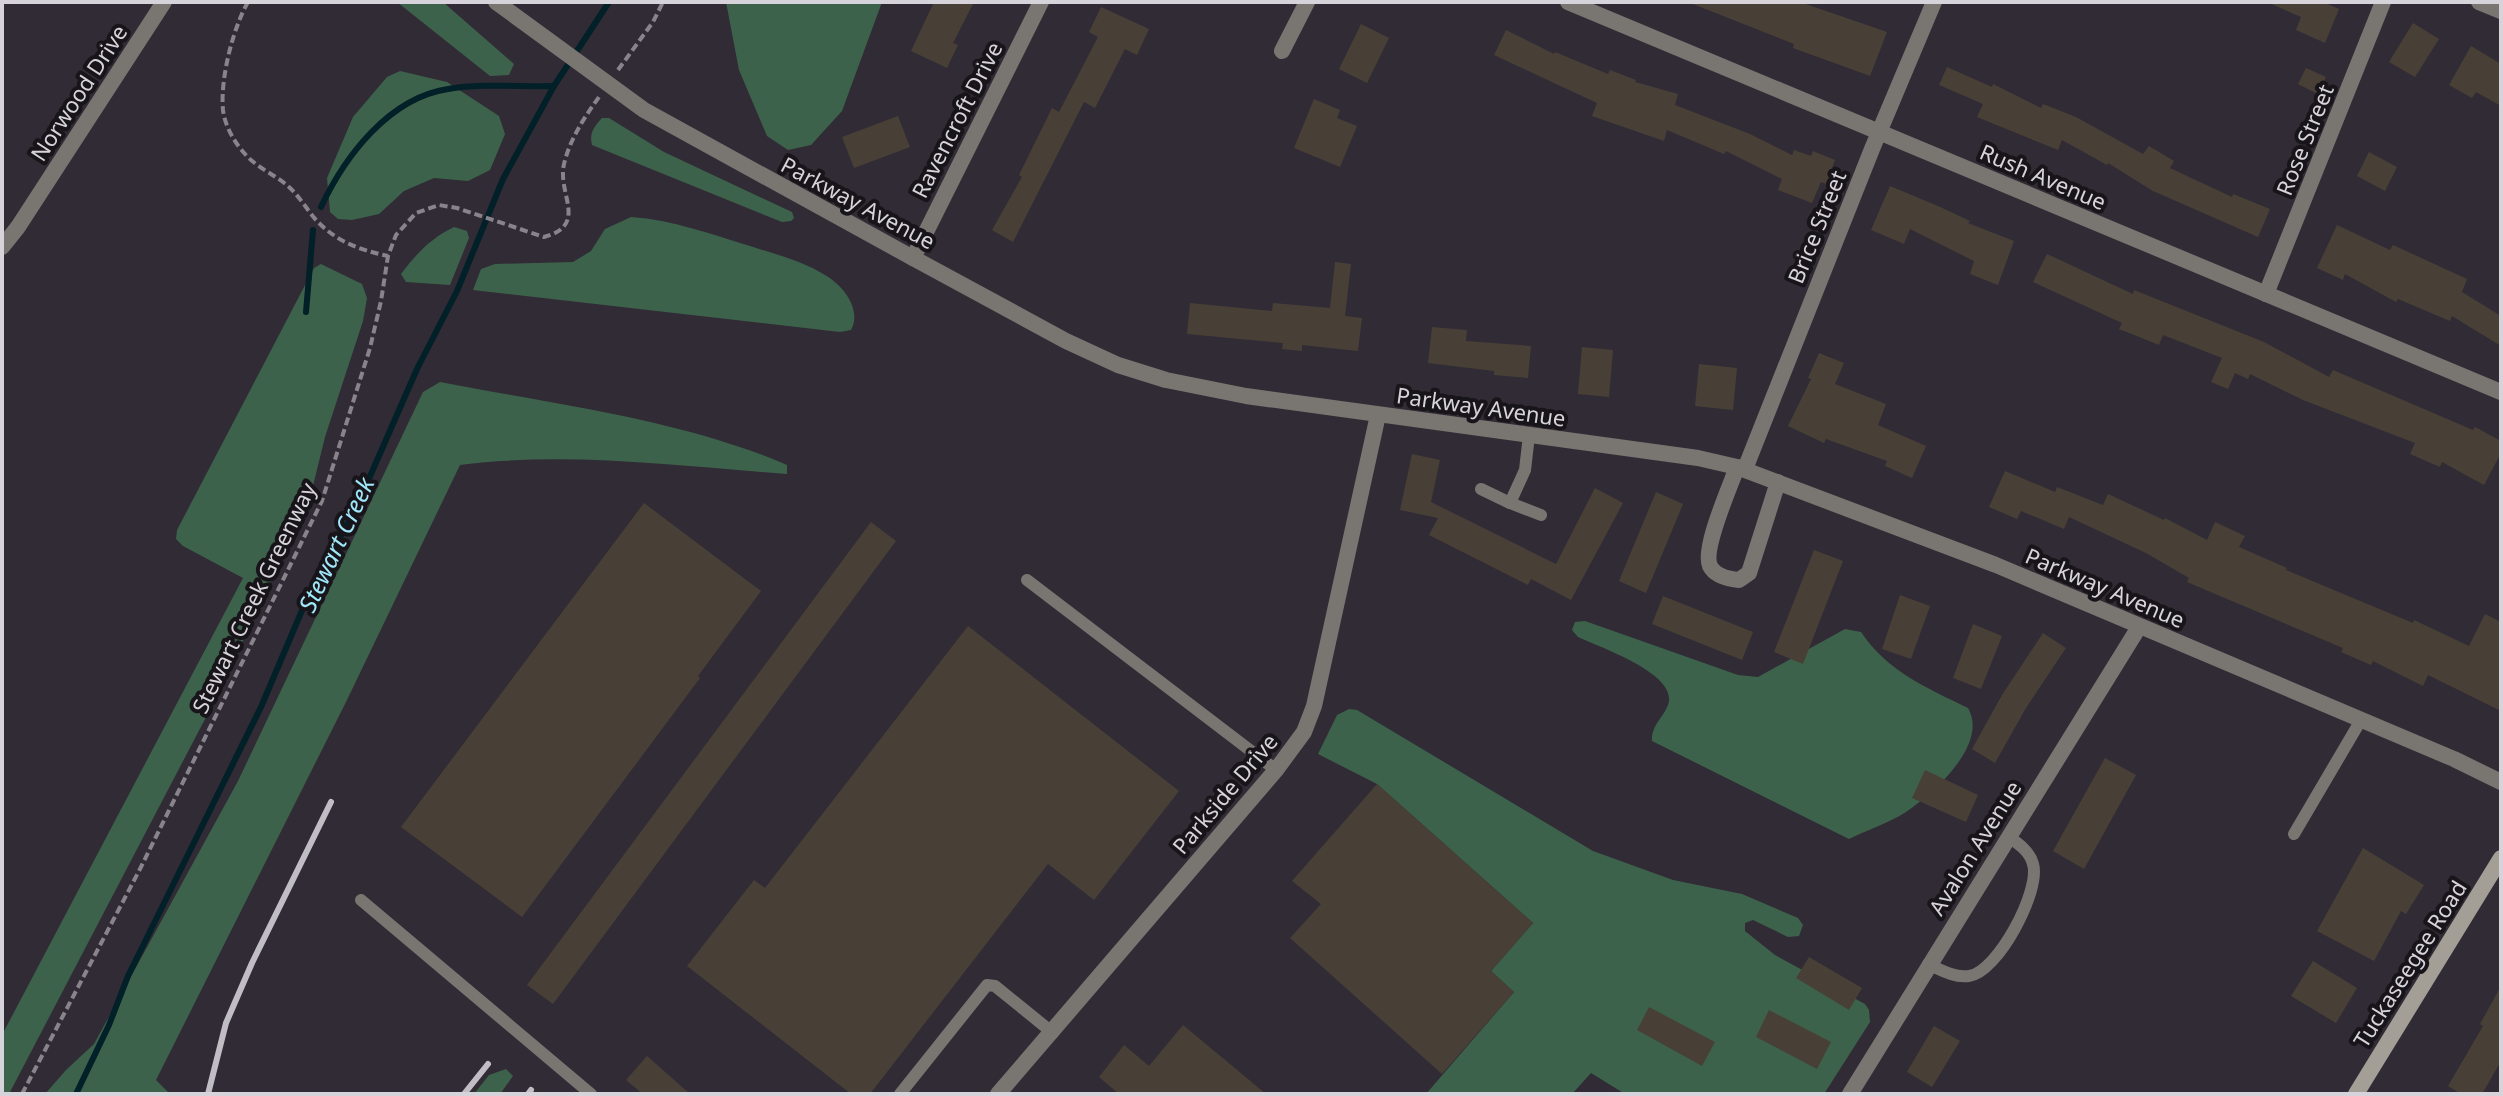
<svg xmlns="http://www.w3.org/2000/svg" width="2503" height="1096" viewBox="0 0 2503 1096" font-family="'Noto Sans',sans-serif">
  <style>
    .green { fill: #3d624b }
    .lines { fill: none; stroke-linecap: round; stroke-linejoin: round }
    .stream { stroke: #022027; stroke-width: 6 }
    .building { fill: #484036 }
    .path { stroke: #89848c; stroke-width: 4; stroke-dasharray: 8 4; stroke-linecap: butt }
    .service { stroke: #797671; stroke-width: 12 }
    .minor { stroke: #797671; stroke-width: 16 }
    .tertiary { stroke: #797671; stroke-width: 16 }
    .secondary { stroke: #a39f96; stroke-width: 16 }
    .rail { stroke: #c1bdc4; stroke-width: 6 }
    .labels { text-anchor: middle; stroke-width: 8; stroke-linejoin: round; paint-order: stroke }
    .street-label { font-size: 22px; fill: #d7d3da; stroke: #18151a }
    .water-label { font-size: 24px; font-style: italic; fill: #a1e7fa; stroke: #18151a }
  </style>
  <rect width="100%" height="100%" fill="#312b35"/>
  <g class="green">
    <polygon points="397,2 443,2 514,64 509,75 490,76"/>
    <polygon points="726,2 882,2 842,111 811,145 788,150 767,136 739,70"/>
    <polygon points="400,71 447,82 499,116 505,134 490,170 468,181 434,178 404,191 379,214 352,220 338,219 330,212 327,178 353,117 387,77"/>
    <path d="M602,118H609L664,152L792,212L794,218L791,221L782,222L592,145C589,133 594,127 602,118Z"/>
    <path d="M631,217C673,220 710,234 750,246C774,254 803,261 825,275C844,286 862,310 851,330L840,332L473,290L481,269L495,264L573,262L591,251L605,229Z"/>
    <path d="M454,227L467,231L469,238L450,285L406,282L401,274C416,254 431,238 454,227Z"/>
    <polygon points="321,264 362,284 367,298 363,321 325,437 310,498 216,698 9,1094 2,1094 2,1035 243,578 183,546 176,539 177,530 314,268"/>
    <path d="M440,382C553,404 681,419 787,465V474C678,466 568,451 460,465L346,702L156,1080L170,1094H45L66,1070L94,1044L238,781L423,392Z"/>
    <path d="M1585,621L1738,675L1758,677L1845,629L1861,632C1887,671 1927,688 1968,708C1989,744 1934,793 1906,812C1889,823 1867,830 1849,839L1652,741C1651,724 1666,716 1669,701C1673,672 1599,647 1578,637L1572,630L1575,622Z"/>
    <polygon points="1349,709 1357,710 1593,851 1673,880 1742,894 1798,918 1803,925 1799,936 1788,937 1753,920 1745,923 1745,931 1775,955 1865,1004 1869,1010 1870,1022 1824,1094 1625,1094 1591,1073 1572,1094 1426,1094 1514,992 1491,971 1533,923 1377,784 1318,754 1337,715"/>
    <polygon points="506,1069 513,1076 500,1094 474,1094 489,1075"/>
  </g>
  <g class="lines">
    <g class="stream">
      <path d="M321,207C345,156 389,98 448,89C482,83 520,87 554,86"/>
      <polyline points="306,312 313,230"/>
      <polyline points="76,1094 109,1025 128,976 261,707 306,601 357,506 417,369 457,291 503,179 554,86 609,2"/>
    </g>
  </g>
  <g class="building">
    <polygon points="934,2 974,2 953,43 958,45 947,68 911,51"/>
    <polygon points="1688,2 1800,2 1887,32 1870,76 1793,48 1794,44"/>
    <polygon points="2267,2 2323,2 2339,9 2325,43 2296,30 2301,17"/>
    <polygon points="1101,7 1149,29 1137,55 1125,49 1095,108 1084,102 1013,242 992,230 1022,177 1019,175 1052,108 1059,112 1098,37 1089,32"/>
    <polygon points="2413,23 2439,39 2415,77 2389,62"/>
    <polygon points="1361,24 1389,38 1367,83 1339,69"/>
    <polygon points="1506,30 1554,54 1555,52 1608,74 1610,70 1636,80 1635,82 1678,94 1675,105 1750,134 1792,155 1794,150 1811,156 1813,151 1835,160 1826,184 1821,182 1812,203 1778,190 1782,179 1726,151 1724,154 1667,130 1664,141 1592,116 1597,103 1494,55"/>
    <polygon points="2471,46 2501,64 2501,106 2476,92 2472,98 2449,85"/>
    <polygon points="1947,67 1992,87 1993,84 2041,108 2043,104 2076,117 2143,154 2149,146 2174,161 2170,168 2232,197 2233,194 2270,209 2258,237 2153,191 2108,163 2107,165 2062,140 2058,150 1977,117 1983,104 1939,85"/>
    <polygon points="2306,68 2326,77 2318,94 2298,84"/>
    <polygon points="1314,99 1340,110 1337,118 1357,126 1340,167 1294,148"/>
    <polygon points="898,116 910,147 854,168 842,137"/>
    <polygon points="2369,152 2397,167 2385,191 2357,176"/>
    <polygon points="1890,186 1938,206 1970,221 1968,223 2014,241 1998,285 1970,274 1974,261 1910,229 1904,244 1871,230"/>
    <polygon points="2337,225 2390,250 2393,245 2467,279 2462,292 2501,316 2501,346 2452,316 2450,321 2398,299 2396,302 2345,274 2343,280 2317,268"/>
    <polygon points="2047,254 2133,294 2134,290 2264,342 2329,377 2333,370 2473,430 2475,427 2501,441 2501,453 2484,485 2442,462 2440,467 2410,454 2415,443 2303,400 2250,374 2248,379 2235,373 2228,389 2211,382 2222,358 2163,335 2159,345 2119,329 2122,323 2033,282"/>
    <polygon points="1335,262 1351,264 1345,316 1362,318 1358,351 1302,345 1302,351 1282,349 1283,343 1187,334 1190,303 1272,311 1273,303 1330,308"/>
    <polygon points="1432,327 1467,330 1466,341 1531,346 1528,378 1494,375 1494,371 1428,363"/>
    <polygon points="1582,347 1613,350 1609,397 1578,394"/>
    <polygon points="1819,353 1844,363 1835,384 1886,404 1878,425 1926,446 1912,478 1885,466 1887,461 1826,439 1824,443 1788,426 1811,379 1808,378"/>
    <polygon points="1699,364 1737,368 1733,410 1695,406"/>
    <polygon points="1412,454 1440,460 1431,502 1556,564 1595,488 1623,503 1571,600 1531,579 1528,585 1429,535 1438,518 1400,510"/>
    <polygon points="2005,471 2055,492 2057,487 2103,505 2108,494 2164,520 2165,518 2207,540 2215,522 2245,536 2239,547 2287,568 2286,570 2413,623 2414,620 2469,646 2485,614 2501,622 2501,711 2428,675 2423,686 2373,661 2371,665 2341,652 2343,648 2187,582 2189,578 2146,553 2069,517 2064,529 2021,511 2017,519 1989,507"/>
    <polygon points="1656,492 1683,504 1646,593 1619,581"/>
    <polygon points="644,503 761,591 698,676 700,678 522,917 401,827"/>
    <polygon points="871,522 896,541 553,1004 527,985"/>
    <polygon points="1814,550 1843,561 1803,664 1774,652"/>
    <polygon points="1900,595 1930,606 1911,659 1882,649"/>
    <polygon points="1663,596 1753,632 1742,660 1652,624"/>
    <polygon points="1973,624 2002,636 1981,689 1953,678"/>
    <polygon points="968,626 1179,791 1094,900 1048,864 870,1094 851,1094 687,966 754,880 765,888"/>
    <polygon points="2043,633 2066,648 2026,708 1995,763 1972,749 2002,695"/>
    <polygon points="2105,758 2136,775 2084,869 2053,851"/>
    <polygon points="1925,770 1978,795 1966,822 1912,798"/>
    <polygon points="1377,784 1533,923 1491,971 1514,992 1442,1074 1290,938 1321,904 1292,881"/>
    <polygon points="2363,848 2424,885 2406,914 2401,911 2374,961 2317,931"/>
    <polygon points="1809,957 1862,988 1849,1010 1796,978"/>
    <polygon points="2313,961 2357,988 2336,1023 2291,996"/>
    <polygon points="2501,986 2501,1061 2482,1094 2461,1094 2448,1086 2483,1026 2480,1024"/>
    <polygon points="1649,1007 1715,1042 1702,1066 1637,1030"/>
    <polygon points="1769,1010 1831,1042 1817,1069 1756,1037"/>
    <polygon points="1183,1025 1266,1094 1119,1094 1099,1077 1124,1045 1149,1066"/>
    <polygon points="1934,1026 1960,1041 1932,1087 1907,1072"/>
    <polygon points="647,1056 690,1094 643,1094 626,1080"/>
  </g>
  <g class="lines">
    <g class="path">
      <path d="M248,2C233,28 220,79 223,110C225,126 234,142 245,154C257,168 276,175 289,187C300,197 307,210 317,221C337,242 360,250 388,256"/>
      <polyline points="618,70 653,22 663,2"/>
      <path d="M22,1094L140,869L322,501L370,348L381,301L388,256L396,235L416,213L439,205L457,208L544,237C589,225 557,194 564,164C570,139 584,118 599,97"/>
    </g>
    <g class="service">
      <polyline points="1529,435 1525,470 1510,503 1541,515"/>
      <polyline points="1481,489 1510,503"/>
      <polyline points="1027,580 1276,770"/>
      <polyline points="2294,834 2361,720"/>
      <polyline points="361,900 591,1094"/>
      <path d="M1928,964C1941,970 1954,978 1969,976C1997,973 2041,891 2033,864C2030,852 2019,844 2009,837"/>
      <polyline points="900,1094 987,985 995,986 1053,1033"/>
    </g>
    <g class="minor">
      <polyline points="1568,2 2501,392"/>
      <polyline points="2479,2 2501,11"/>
      <polyline points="1282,51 1307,2"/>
      <polyline points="913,258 1041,2"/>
      <polyline points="2266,294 2383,2"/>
      <path d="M1737,467C1730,487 1702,549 1710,566C1715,576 1729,579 1739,580L1749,573L1778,482"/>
      <polyline points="1745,469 1872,149 1934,2"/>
      <polyline points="998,1094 1276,770 1304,732 1314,706 1378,415"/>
      <polyline points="1850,1094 2139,627"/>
    </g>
    <g class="tertiary">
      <polyline points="496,2 644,110 913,258 1066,341 1118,365 1166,380 1246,396 1698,458 1737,467 1996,565 2454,759 2501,782"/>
      <polyline points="2,247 18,227 164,2"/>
    </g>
    <polyline class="secondary" points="2356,1094 2501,858"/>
    <g class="rail">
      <polyline points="208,1094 226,1023 252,963 331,802"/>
      <polyline points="464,1094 488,1064"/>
      <polyline points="528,1094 531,1090"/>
    </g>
  </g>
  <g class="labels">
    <g class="street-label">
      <text transform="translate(79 93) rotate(-57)" y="8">Norwood Drive</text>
      <text transform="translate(957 120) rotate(-63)" y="8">Ravencroft Drive</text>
      <text transform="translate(2305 140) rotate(-68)" y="8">Rose Street</text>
      <text transform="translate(2043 177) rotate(23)" y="8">Rush Avenue</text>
      <text transform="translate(858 203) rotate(28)" y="8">Parkway Avenue</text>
      <text transform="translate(1817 227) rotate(-68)" y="8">Brice Street</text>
      <text transform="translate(1481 407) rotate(8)" y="8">Parkway Avenue</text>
      <text transform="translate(2105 588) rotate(23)" y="8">Parkway Avenue</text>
      <text transform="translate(254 598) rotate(-64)" y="8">Stewart Creek Greenway</text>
      <text transform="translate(1225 794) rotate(-50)" y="8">Parkside Drive</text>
      <text transform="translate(1975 848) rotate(-58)" y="8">Avalon Avenue</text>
      <text transform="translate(2410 964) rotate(-58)" y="8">Tuckaseegee Road</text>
    </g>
    <g class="water-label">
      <text transform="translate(337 545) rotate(-65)" y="8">Stewart Creek</text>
    </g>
  </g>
  <rect width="2503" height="1096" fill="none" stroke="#d7d3da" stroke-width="8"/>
</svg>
